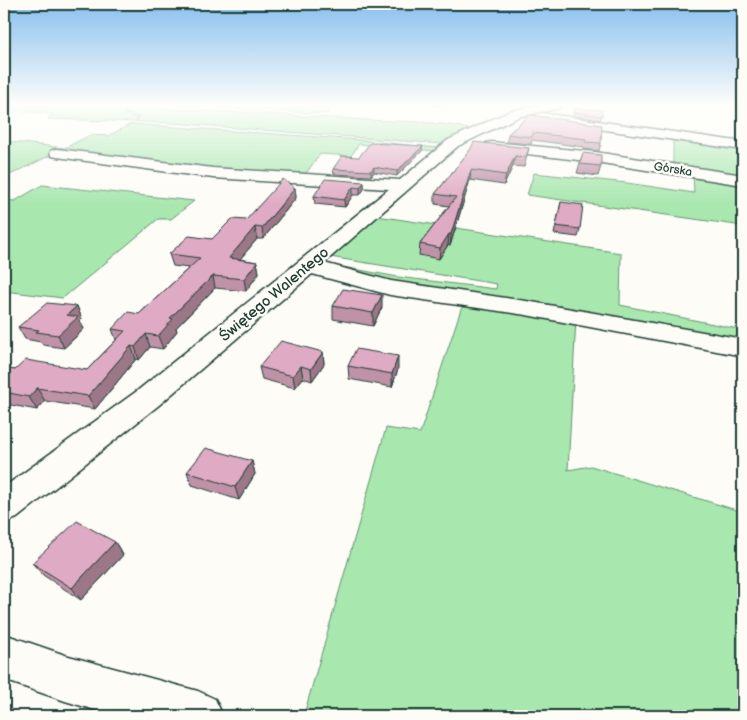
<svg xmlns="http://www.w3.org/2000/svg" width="747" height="720" viewBox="0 0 747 720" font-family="'Balsamiq Sans',sans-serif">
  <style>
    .green { fill: #a8e7ae; stroke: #649271 }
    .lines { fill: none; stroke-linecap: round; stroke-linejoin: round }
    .stream { fill: #6895aa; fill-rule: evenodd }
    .minor-casing { stroke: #1f3d34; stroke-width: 3 }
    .minor { fill: #fdfcf7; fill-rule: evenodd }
    .wall { fill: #c092a8; stroke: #1f3d34 }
    .shaded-wall { fill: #9c7788; stroke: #1f3d34 }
    .building { fill: #dfaac3; stroke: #1f3d34 }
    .labels { text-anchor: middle; stroke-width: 5; stroke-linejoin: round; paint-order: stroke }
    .far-street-label { font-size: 12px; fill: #1f3d34; stroke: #fdfcf7 }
    .street-label { font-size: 15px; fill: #1f3d34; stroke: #fdfcf7 }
  </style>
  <rect width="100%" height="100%" fill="#fdfcf7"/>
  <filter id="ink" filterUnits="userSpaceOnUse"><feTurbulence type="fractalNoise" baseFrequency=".02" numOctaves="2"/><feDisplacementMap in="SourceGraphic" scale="10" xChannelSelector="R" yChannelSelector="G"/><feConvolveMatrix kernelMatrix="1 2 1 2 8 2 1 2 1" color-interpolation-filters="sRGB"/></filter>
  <g filter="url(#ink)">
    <g class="green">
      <path d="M4,105C124,105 244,112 364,120C389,121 450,121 470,130L442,144L172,123L48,119L53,114L4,109Z"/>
      <polygon points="177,105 335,105 327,114"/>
      <polygon points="131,124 361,140 438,148 434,151 359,144 351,156 320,154 304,176 211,171 59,151 4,178 4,141 65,148 90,135 108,136"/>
      <polygon points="673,137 743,148 743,178 673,167"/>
      <polygon points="534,173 627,183 694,193 693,174 743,183 743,226 527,195"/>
      <polygon points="42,185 194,201 171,219 158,219 63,298 4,291 4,200 15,201"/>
      <polygon points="377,216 621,253 620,305 743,330 743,344 620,319 409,287 338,272 343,267 398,277 496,289 497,284 330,257"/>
      <polygon points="466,303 576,319 568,470 591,466 743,512 743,716 319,716 305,711 386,428 420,433 461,309"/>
    </g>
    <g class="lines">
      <polygon class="stream" points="126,105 128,106 127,113 139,117 138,122 135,121 136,118 124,115 124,106"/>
      <g class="minor-casing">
        <g id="minor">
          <polygon points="538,105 561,105 559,108 518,117 458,146 324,263 391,281 526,301 743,339 743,356 526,315 390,295 312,274 159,405 17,518 4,523 4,487 137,391 389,189 213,178 57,157 52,156 50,153 52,150 57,149 213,168 400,180 448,140 510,111"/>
          <polygon points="542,113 743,142 743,150 537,120 536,117 537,114"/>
          <polygon points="491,142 595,152 743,175 743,185 595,162 486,149 484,146 486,143"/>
          <polygon points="4,634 65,655 198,691 215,699 223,716 115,716 65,701 4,680"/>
        </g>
      </g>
      <use href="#minor" class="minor"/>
    </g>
    <g class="wall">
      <polygon points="432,105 471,105 469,107"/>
      <polygon points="575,108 602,116 600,120 573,116"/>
      <polygon points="530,115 601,143 599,151 584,149 584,147 532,140 531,144 507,142 508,134"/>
      <polygon points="423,146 422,151 397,176 374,172 371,176 334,174 333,169 359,157"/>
      <polygon points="529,148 524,167 513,166 504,185 470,180 450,246 448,245 439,259 419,255 420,244 449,206 435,204 435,194 470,150"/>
      <polygon points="583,153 601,166 598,176 577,173"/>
      <polygon points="364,182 364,189 360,195 353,195 345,207 315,204 314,196"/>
      <polygon points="295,188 296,198 263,239 257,239 240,259 257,262 259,273 246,291 215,288 176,328 177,331 163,349 150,347 139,360 136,359 95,409 45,401 37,410 6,404 4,406 4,368 15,370 87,370 116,340 112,329 139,314 189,268 173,266 169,254 212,239 246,220"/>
      <polygon points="561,202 580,229 578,237 554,234"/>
      <polygon points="77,306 82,319 80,321 84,329 64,348 43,345 41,342 25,339 18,327"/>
      <polygon points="333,306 382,307 373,326 333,319"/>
      <polygon points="323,352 324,364 312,381 303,378 295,388 262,379 259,367"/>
      <polygon points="348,366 398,369 392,387 349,379"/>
      <polygon points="252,461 255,474 239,500 192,485 187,472"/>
      <polygon points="115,542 123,555 81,600 43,575 32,563"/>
    </g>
    <g class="shaded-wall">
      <polygon points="423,146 422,151 397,176 397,171"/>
      <polygon points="515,156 513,166 504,185 506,175"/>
      <polygon points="374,167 374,172 371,176 371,171"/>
      <polygon points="471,170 470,180 450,246 451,234"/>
      <polygon points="364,182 364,189 360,195 360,188"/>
      <polygon points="353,187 353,195 345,207 344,200"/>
      <polygon points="295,188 296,198 263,239 262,228"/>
      <polygon points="255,227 257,239 231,270 229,258"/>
      <polygon points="449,234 448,245 439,259 440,248"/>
      <polygon points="257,262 259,273 246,291 244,279"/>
      <polygon points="213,276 215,288 176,328 177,331 163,349 158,336 170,318"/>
      <polygon points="382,295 382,307 373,326 373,313"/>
      <polygon points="77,306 82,319 80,321 84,329 64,348 58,335 67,315"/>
      <polygon points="146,334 150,347 139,360 135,347"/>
      <polygon points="131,346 136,359 95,409 88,396"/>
      <polygon points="323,352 324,364 312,381 311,369"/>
      <polygon points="398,356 398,369 392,387 392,374"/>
      <polygon points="301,366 303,378 295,388 293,376"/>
      <polygon points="37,388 45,401 37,410 29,397"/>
      <polygon points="252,461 255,474 239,500 235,487"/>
      <polygon points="115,542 123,555 81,600 72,588"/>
    </g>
    <g class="building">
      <polygon points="575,108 602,110 602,116 574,112"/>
      <polygon points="530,115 602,125 601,143 585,142 586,139 533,133 532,137 508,134"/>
      <polygon points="474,142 529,148 526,157 515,156 506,175 471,170 451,234 449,234 440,248 420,244 456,197 435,194 470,150"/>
      <polygon points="370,143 423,146 397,171 374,167 371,171 333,169 342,156 359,157"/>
      <polygon points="583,153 601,155 601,166 580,164"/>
      <polygon points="283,179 295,188 262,228 255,227 229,258 257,262 244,279 213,276 170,318 173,319 158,336 146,334 135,347 131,346 88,396 37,388 29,397 4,392 4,368 15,370 26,360 87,370 125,331 112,329 128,312 139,314 200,258 169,254 189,236 212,239 232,219 246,220"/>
      <polygon points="325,179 364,182 360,188 353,187 344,200 314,196"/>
      <polygon points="561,202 583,205 580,229 556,226"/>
      <polygon points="343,289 382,295 373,313 333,306"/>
      <polygon points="47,303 77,306 67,315 78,317 58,335 36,332 39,330 18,327"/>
      <polygon points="281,341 323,352 311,369 301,366 293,376 259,367"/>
      <polygon points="356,349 398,356 392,374 348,366"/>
      <polygon points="206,448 252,461 235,487 187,472"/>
      <polygon points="77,521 115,542 72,588 32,563"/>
    </g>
  </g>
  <linearGradient id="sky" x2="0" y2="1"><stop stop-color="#88bfee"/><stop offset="0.51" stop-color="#fefefb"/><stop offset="1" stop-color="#fefefb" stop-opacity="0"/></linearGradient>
  <rect width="747" height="206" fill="url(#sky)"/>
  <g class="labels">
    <g class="far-street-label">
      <text transform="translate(673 169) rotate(9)" y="4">Górska</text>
    </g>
    <g class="street-label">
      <text transform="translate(274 294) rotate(-40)" y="5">Świętego Walentego</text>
    </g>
  </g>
  <rect width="747" height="720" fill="none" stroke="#fdfcf7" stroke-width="20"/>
  <rect x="10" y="10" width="727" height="700" fill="none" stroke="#1f3d34" stroke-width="2" filter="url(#ink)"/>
</svg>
